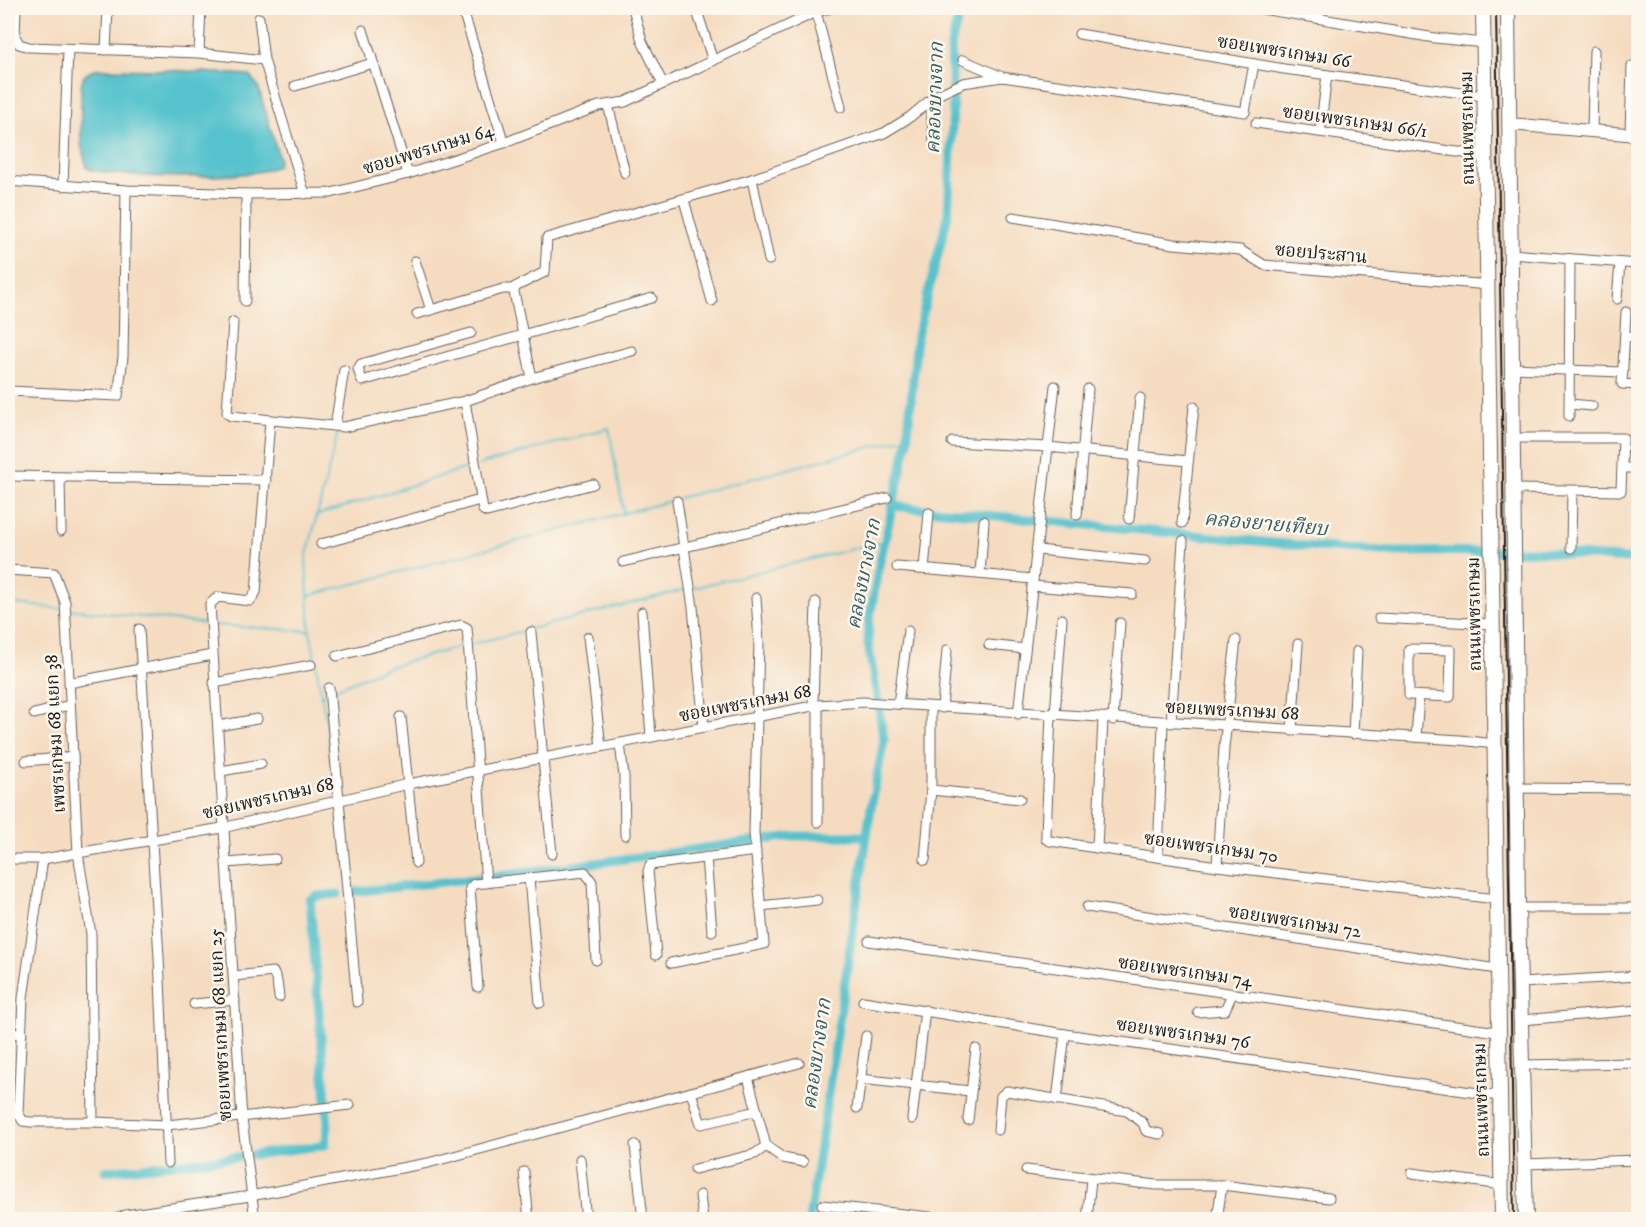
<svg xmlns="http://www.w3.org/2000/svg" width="1646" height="1227" viewBox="0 0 1646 1227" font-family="'IM FELL DW Pica','Noto Serif Thai',serif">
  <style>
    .water { fill: #55c2cd; stroke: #386f74; stroke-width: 1.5 }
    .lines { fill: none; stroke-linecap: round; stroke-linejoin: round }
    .stream { stroke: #55c2cd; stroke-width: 2 }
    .canal { stroke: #55c2cd; stroke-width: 9 }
    .street-casing { stroke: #685f55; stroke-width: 11 }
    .secondary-casing { stroke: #685f55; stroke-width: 14 }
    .primary-casing { stroke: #685f55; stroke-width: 16 }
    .street { stroke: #fff; stroke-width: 9 }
    .secondary { stroke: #fff; stroke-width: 12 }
    .primary { stroke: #fff; stroke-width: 14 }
    .rail { stroke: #1c1c1c; stroke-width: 2 }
    .labels { text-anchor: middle; stroke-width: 5; stroke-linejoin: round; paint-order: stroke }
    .street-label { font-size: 18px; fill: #1c1c1c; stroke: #fbf7ec }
    .water-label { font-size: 20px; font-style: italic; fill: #335e63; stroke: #fbf7ec }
  </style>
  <rect width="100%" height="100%" fill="#fbf7ec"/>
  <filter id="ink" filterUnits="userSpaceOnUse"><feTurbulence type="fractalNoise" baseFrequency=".0167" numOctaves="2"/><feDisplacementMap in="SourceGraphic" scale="12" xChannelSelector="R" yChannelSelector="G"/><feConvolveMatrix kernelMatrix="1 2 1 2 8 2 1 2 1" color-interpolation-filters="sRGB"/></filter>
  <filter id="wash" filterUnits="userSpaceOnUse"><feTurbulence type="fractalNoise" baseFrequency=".008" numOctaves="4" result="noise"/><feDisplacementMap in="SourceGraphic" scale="24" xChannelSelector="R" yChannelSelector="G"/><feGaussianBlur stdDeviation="1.35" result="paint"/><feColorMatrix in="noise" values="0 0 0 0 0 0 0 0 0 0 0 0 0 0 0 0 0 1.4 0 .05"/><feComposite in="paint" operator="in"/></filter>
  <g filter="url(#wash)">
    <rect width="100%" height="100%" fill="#f5dbbf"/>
    <path class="water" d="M94,69L168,70L249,75L258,86L279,158L278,165C260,181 111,179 87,168L81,145V85L84,76Z"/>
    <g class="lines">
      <g class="stream">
        <polyline points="478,465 609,428 624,514"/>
        <polyline points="679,498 908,437"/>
        <polyline points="315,516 473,466"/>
        <polyline points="693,588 885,541"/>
        <polyline points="308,596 674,500"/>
        <polyline points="8,603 62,609"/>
        <polyline points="68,609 208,624"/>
        <polyline points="214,625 310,631"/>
        <polyline points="472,644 687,589"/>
        <polyline points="333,690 385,668 466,645"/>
        <polyline points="320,696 327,693"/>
        <polyline points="332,767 328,731 310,631 306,559 339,428"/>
      </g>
      <g class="canal">
        <polyline points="892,506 1317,547 1396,552 1531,551 1638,560"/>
        <polyline points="492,877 793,836 867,836"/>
        <polyline points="352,892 478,878"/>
        <polyline points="253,1155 325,1145 328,1126 310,900 317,896 338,894"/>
        <polyline points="105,1171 238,1157"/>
        <polyline points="809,1220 871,808 884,740 868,643 869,623 878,570 907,444 917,336 948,215 953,104 951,44 961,8"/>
      </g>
    </g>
  </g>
  <g filter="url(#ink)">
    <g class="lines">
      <g class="street-casing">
        <g id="street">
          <polyline points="16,8 15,36 19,44 29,47 199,53 264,60"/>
          <polyline points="462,8 504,143"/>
          <polyline points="633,8 642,41 663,84"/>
          <polyline points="696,8 713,61"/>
          <polyline points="1256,8 1435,38 1484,43"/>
          <polyline points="816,12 841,107"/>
          <polyline points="259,18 264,60 305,194"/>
          <polyline points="363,30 408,174"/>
          <polyline points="1079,34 1284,69 1484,96"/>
          <polyline points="106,50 108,8"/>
          <polyline points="199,53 201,8"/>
          <polyline points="963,60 1002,77 1245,112 1254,64"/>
          <polyline points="295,86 373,63"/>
          <polyline points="930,100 934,142"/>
          <polyline points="608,105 625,173"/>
          <polyline points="1256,123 1485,156"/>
          <polyline points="1592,131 1594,51"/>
          <polyline points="1320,132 1327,75"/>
          <polyline points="1630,134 1632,66"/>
          <polyline points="752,179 769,260"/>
          <polyline points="8,181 126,190 246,194 331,193 408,174 504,143 599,106 625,102 816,12 831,8"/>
          <polyline points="63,186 68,49"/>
          <polyline points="684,200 712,301"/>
          <polyline points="1013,217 1174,244 1240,250 1264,265 1488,285"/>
          <polyline points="8,240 9,181"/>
          <polyline points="1511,254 1638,264"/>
          <polyline points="415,261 431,310"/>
          <polyline points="1617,299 1620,263"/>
          <polyline points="245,301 246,194"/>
          <polyline points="1626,312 1622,384 1638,385"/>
          <polyline points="417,314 503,289 514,289"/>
          <polyline points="233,322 227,413 231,416 344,427 465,401 532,378 632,351"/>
          <polyline points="471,333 361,364 358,369 362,381 652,298"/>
          <polyline points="1625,336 1638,337"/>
          <polyline points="1513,368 1623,372"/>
          <polyline points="532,378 514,292 515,287 545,272 547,238 752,179 884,133 910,117 935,96 963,83 1002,77"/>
          <polyline points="1055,386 1048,447 1188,461"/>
          <polyline points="8,391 118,396 123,357 126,190"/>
          <polyline points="465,401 483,510 487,512 593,484"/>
          <polyline points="1570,404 1592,406"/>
          <polyline points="1569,416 1570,259"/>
          <polyline points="335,426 344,370"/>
          <polyline points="1514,438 1623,438 1621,491 1514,489"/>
          <polyline points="952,442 1048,447 1018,714"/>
          <polyline points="1623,468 1638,468"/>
          <polyline points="8,476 266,480"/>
          <polyline points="60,478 61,531"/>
          <polyline points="677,501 693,607 704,727"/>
          <polyline points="1077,515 1088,389"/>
          <polyline points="1129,519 1140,398"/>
          <polyline points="1182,523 1194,407"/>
          <polyline points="321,544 480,500"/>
          <polyline points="1571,548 1572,491"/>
          <polyline points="1038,550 1145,561"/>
          <polyline points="623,562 887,498"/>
          <polyline points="897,567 1033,579"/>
          <polyline points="924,569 929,513"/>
          <polyline points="8,570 54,573 65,602 78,853 91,934 93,1122 167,1125 350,1105"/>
          <polyline points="980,574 984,521"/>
          <polyline points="1032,586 1132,594"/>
          <polyline points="642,612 651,737"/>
          <polyline points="1379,618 1492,624"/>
          <polyline points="139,629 159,957 168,1163"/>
          <polyline points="531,632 552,854"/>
          <polyline points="588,637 601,747"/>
          <polyline points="989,645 1025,649"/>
          <polygon points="1409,649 1451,650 1450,697 1409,695"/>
          <polyline points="337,656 461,625 467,628 486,883"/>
          <polyline points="69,683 212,655"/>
          <polyline points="214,683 311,665"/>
          <polyline points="329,688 357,1002"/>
          <polyline points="898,704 908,631"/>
          <polyline points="813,706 816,602"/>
          <polyline points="931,707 931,790 1020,799"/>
          <polyline points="942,708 947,650"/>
          <polyline points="34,714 70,705"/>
          <polyline points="1051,714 1046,834 1046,839 1050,841 1217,866 1496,899"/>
          <polyline points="1055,715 1062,619"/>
          <polyline points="401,717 416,863"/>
          <polyline points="1113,720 1120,623"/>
          <polyline points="1171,723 1183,541"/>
          <polyline points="218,726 257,719"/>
          <polyline points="1292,731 1298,644"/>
          <polyline points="1353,734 1357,651"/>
          <polyline points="1416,737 1419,696"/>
          <polyline points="620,744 624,776 625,835"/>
          <polyline points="26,761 73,757"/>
          <polyline points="221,771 261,764"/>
          <polyline points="1517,788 1638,789"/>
          <polyline points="818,822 818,705"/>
          <polyline points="1097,848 1103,719"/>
          <polyline points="706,857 712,931"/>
          <polyline points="1158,857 1163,723"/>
          <polyline points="8,859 43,859 222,828 408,784 818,705 863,702 1460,740 1494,744"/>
          <polyline points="43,859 23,998 18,1113 23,1121 30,1122 93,1122"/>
          <polyline points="925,860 931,790"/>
          <polyline points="227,863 275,859"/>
          <polyline points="1217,866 1224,748 1236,640"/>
          <polyline points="529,878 540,1003"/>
          <polyline points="760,906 817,900"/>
          <polyline points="1087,907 1497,969"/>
          <polyline points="1518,908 1638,908"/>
          <polyline points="869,941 1497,1032"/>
          <polyline points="656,955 648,871 650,865 756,851"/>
          <polyline points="671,963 764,944 754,833 759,642 756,598"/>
          <polyline points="234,976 273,972 277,981 279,997"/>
          <polyline points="1521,983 1638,976"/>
          <polyline points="478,987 470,888 474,884 585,872 592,882 596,960"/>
          <polyline points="863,1001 1065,1034 1499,1096"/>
          <polyline points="194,1004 235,1000"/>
          <polyline points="1198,1012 1225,1010 1232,994"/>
          <polyline points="1522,1020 1638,1010"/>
          <polyline points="8,1033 22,1034"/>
          <polyline points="1522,1065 1638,1063"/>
          <polyline points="860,1079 970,1091"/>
          <polyline points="691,1092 701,1124 757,1111"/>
          <polyline points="1057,1100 1065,1034"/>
          <polyline points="857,1108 866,1036"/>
          <polyline points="912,1119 925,1010"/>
          <polyline points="968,1120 976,1049"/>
          <polyline points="998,1130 1001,1096 1007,1091 1127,1111 1143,1123 1146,1131 1160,1134"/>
          <polyline points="635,1145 643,1220"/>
          <polyline points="766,1146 783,1158 803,1162"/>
          <polyline points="580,1159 586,1220"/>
          <polyline points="1524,1164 1638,1160"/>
          <polyline points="695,1169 755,1154 766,1146 748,1077"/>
          <polyline points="1026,1170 1156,1185 1222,1185 1329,1198"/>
          <polyline points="524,1172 529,1220"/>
          <polyline points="1412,1173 1502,1185"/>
          <polyline points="700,1195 703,1220"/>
          <polyline points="822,1205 957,1220"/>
          <polyline points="113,1220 126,1215 250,1196 428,1163 799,1063"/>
          <polyline points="255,1220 242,1119 210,604 218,597 250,601 256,592 270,421"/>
          <polyline points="1087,1220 1091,1179"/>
          <polyline points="1217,1220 1222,1185"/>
        </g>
      </g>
      <g class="secondary-casing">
        <polyline id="secondary" points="1509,124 1638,135"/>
      </g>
      <g class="primary-casing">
        <g id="primary">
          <polyline points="1483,8 1502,1220"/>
          <polyline points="1508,8 1518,908 1526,1220"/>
        </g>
      </g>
      <use href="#street" class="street"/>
      <use href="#secondary" class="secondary"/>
      <use href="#primary" class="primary"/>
      <polyline class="rail" points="1496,8 1514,1220"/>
    </g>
  </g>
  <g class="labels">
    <g class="street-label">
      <text transform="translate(1284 51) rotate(9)" y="6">ซอยเพชรเกษม 66</text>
      <text transform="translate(1355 121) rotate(8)" y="6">ซอยเพชรเกษม 66/1</text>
      <text transform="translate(1467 128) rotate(-91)" y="6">ถนนเพชรเกษม</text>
      <text transform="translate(428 149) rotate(-17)" y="6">ซอยเพชรเกษม 64</text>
      <text transform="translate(1321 253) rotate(5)" y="6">ซอยประสาน</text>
      <text transform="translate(1474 614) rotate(-91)" y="6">ถนนเพชรเกษม</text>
      <text transform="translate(745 703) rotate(-11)" y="6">ซอยเพชรเกษม 68</text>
      <text transform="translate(1232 710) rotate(3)" y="6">ซอยเพชรเกษม 68</text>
      <text transform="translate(55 734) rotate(-93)" y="6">เพชรเกษม 68 แยก 38</text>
      <text transform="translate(268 798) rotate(-13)" y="6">ซอยเพชรเกษม 68</text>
      <text transform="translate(1211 847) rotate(8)" y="6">ซอยเพชรเกษม 70</text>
      <text transform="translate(1295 921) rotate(9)" y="6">ซอยเพชรเกษม 72</text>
      <text transform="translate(1185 971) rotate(8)" y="6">ซอยเพชรเกษม 74</text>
      <text transform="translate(220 1025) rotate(-93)" y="6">ซอยเพชรเกษม 68 แยก 25</text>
      <text transform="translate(1183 1033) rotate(8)" y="6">ซอยเพชรเกษม 76</text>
      <text transform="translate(1481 1100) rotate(-92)" y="6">ถนนเพชรเกษม</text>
    </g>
    <g class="water-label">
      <text transform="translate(934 98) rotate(-88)" y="7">คลองบางจาก</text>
      <text transform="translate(1266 523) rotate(5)" y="7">คลองยายเทียบ</text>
      <text transform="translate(863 574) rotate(-79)" y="7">คลองบางจาก</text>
      <text transform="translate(816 1054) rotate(-82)" y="7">คลองบางจาก</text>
    </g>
  </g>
  <rect width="1646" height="1227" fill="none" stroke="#fbf7ec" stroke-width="30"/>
</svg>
